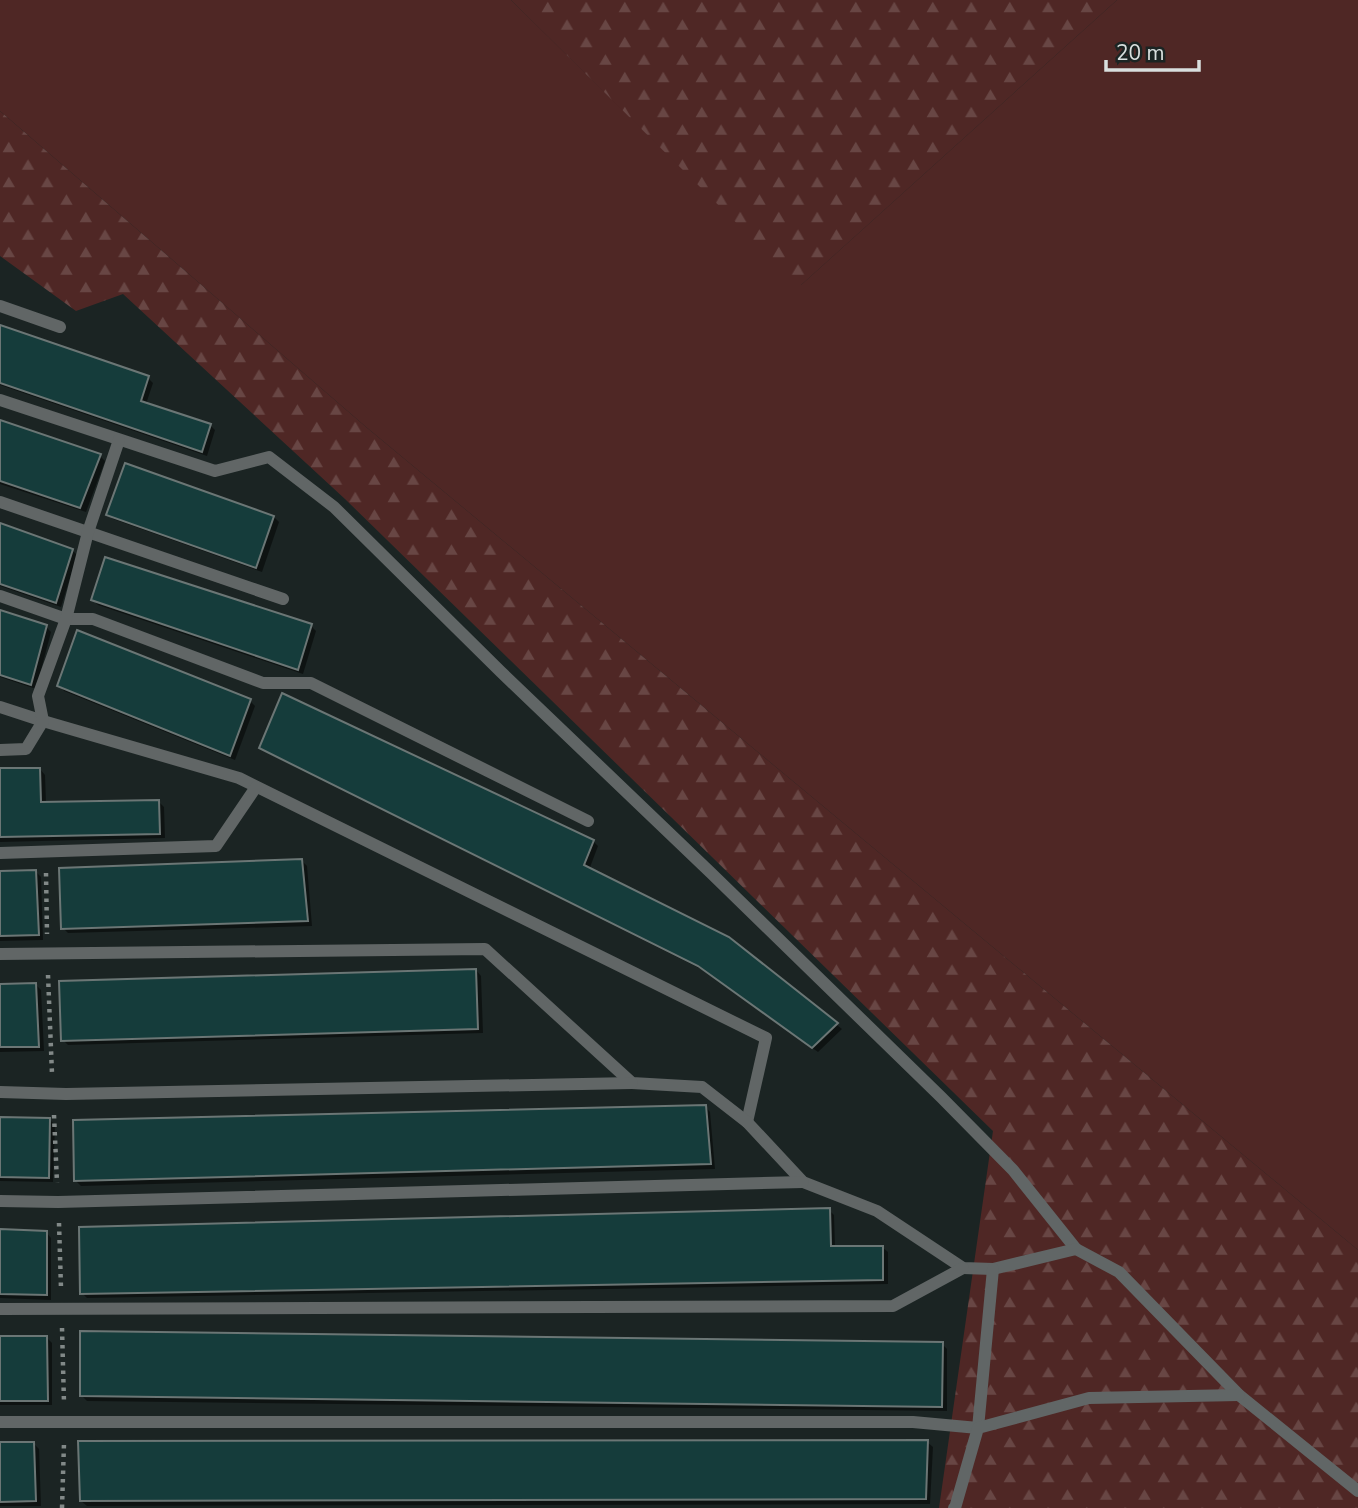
<svg xmlns="http://www.w3.org/2000/svg" width="1358" height="1508" viewBox="0 0 1358 1508" font-family="'Nunito Sans',sans-serif">
  <style>
    .grass { fill: #4f2725 }
    .forest { fill: url(#forest-firs) }
    .shadow { fill: #0007 }
    .building { fill: #153c3b; stroke: #6b7675; stroke-width: 2 }
    .lines { fill: none; stroke-linecap: round; stroke-linejoin: round }
    .path { stroke: #828988; stroke-width: 4.5; stroke-dasharray: 3.5 5; stroke-linecap: butt }
    .lane { stroke: #616666; stroke-width: 12 }
  </style>
  <defs>
    <pattern id="forest-firs" width="22" height="20" patternUnits="userSpaceOnUse" patternTransform="scale(1.75)"><rect width="22" height="20" fill="#4f2725"/><path d="M5 1l3.5 6h-7zM16 11l3.5 6h-7z" fill="#684644"/></pattern>
  </defs>
  <rect width="100%" height="100%" fill="#1b2423"/>
  <polygon class="grass" points="0,0 511,0 801,285 1117,0 1358,0 1358,1250 366,427 0,111"/>
  <g class="forest">
    <polygon points="511,0 1117,0 800,286"/>
    <polygon points="0,111 366,427 1358,1250 1358,1508 939,1508 993,1131 345,499 123,294 76,311 0,256"/>
  </g>
  <g class="shadow">
    <polygon points="0,327 148,378 153,383 146,404 210,425 215,430 207,456 0,385"/>
    <polygon points="0,422 100,456 105,461 86,512 0,484"/>
    <polygon points="108,514 274,517 279,522 262,572 113,519"/>
    <polygon points="0,525 72,550 77,555 61,607 0,586"/>
    <polygon points="93,600 311,626 316,631 303,674 98,605"/>
    <polygon points="0,612 46,627 51,632 36,689 0,677"/>
    <polygon points="59,685 250,701 255,706 235,760 64,691"/>
    <polygon points="261,747 593,841 598,846 589,870 728,939 842,1029 818,1052 705,971 267,752"/>
    <polygon points="40,769 45,775 46,803 159,802 164,807 165,838 0,842 0,770"/>
    <polygon points="301,860 307,866 312,926 68,933 63,928"/>
    <polygon points="36,872 41,877 43,940 0,941 0,873"/>
    <polygon points="476,970 481,976 483,1033 68,1045 63,1040"/>
    <polygon points="0,985 36,985 41,990 44,1051 0,1052"/>
    <polygon points="705,1106 710,1112 715,1169 81,1186 76,1181"/>
    <polygon points="0,1119 50,1120 55,1125 53,1182 0,1181"/>
    <polygon points="829,1210 834,1215 835,1247 882,1247 888,1252 888,1284 87,1298 82,1293"/>
    <polygon points="0,1231 46,1232 51,1238 51,1300 0,1298"/>
    <polygon points="0,1338 47,1338 52,1343 52,1405 0,1405"/>
    <polygon points="942,1344 947,1349 947,1411 87,1401 81,1395"/>
    <polygon points="927,1442 933,1447 930,1504 87,1506 81,1501"/>
    <polygon points="0,1444 34,1444 39,1449 41,1506 0,1506"/>
  </g>
  <g class="building">
    <polygon points="0,325 149,376 141,401 211,424 202,452 0,383"/>
    <polygon points="0,420 101,454 80,508 0,481"/>
    <polygon points="125,463 274,516 256,568 106,515"/>
    <polygon points="0,523 73,549 56,603 0,584"/>
    <polygon points="105,557 312,624 298,670 91,600"/>
    <polygon points="0,610 47,625 31,685 0,675"/>
    <polygon points="77,630 251,699 230,756 57,686"/>
    <polygon points="282,693 594,840 584,865 729,937 838,1023 812,1048 698,966 259,748"/>
    <polygon points="0,768 40,768 41,802 159,800 160,834 0,837"/>
    <polygon points="302,859 308,921 61,929 59,868"/>
    <polygon points="36,870 39,935 0,936 0,871"/>
    <polygon points="476,969 478,1029 61,1041 59,981"/>
    <polygon points="36,983 39,1047 0,1047 0,984"/>
    <polygon points="706,1105 711,1164 74,1181 73,1120"/>
    <polygon points="0,1117 50,1118 49,1178 0,1177"/>
    <polygon points="830,1208 831,1246 883,1246 883,1280 80,1294 79,1227"/>
    <polygon points="0,1229 47,1231 47,1295 0,1294"/>
    <polygon points="80,1331 943,1342 942,1407 80,1396"/>
    <polygon points="0,1336 47,1336 48,1401 0,1401"/>
    <polygon points="928,1440 926,1499 80,1501 78,1441"/>
    <polygon points="0,1442 34,1442 36,1501 0,1502"/>
  </g>
  <g class="lines">
    <g class="path">
      <polyline points="46,873 47,934"/>
      <polyline points="48,975 52,1074"/>
      <polyline points="54,1115 57,1183"/>
      <polyline points="59,1223 61,1288"/>
      <polyline points="62,1328 64,1403"/>
      <polyline points="62,1508 64,1443"/>
    </g>
    <g class="lane">
      <polyline points="0,306 60,327"/>
      <polyline points="0,400 215,471 269,457 334,507 501,672 711,873 941,1097 1013,1170 1076,1249"/>
      <polyline points="0,502 283,599"/>
      <polyline points="0,596 66,619 93,619 263,683 311,683 588,821"/>
      <polyline points="0,707 43,721 239,778 766,1038 747,1122"/>
      <polyline points="0,750 26,749 43,721 38,696 66,619 88,532 119,440"/>
      <polyline points="0,853 216,846 256,787"/>
      <polyline points="0,954 485,949 632,1083 702,1087 747,1122 803,1182 877,1211 963,1268 993,1269 1076,1249 1119,1272 1239,1395 1358,1491"/>
      <polyline points="0,1092 66,1094 632,1083"/>
      <polyline points="0,1201 58,1202 803,1182"/>
      <polyline points="0,1309 893,1306 963,1268"/>
      <polyline points="0,1422 913,1422 978,1428 993,1269"/>
      <polyline points="954,1508 955,1508 978,1428 1089,1398 1239,1395"/>
    </g>
  </g>
  <path d="M1106 60v10h93v-10" fill="none" stroke="#d9dfde" stroke-width="3.5"/>
  <text x="1116" y="60" font-size="21" fill="#d9dfde" stroke="#1b2423" stroke-width="5" paint-order="stroke">20 m</text>
</svg>
